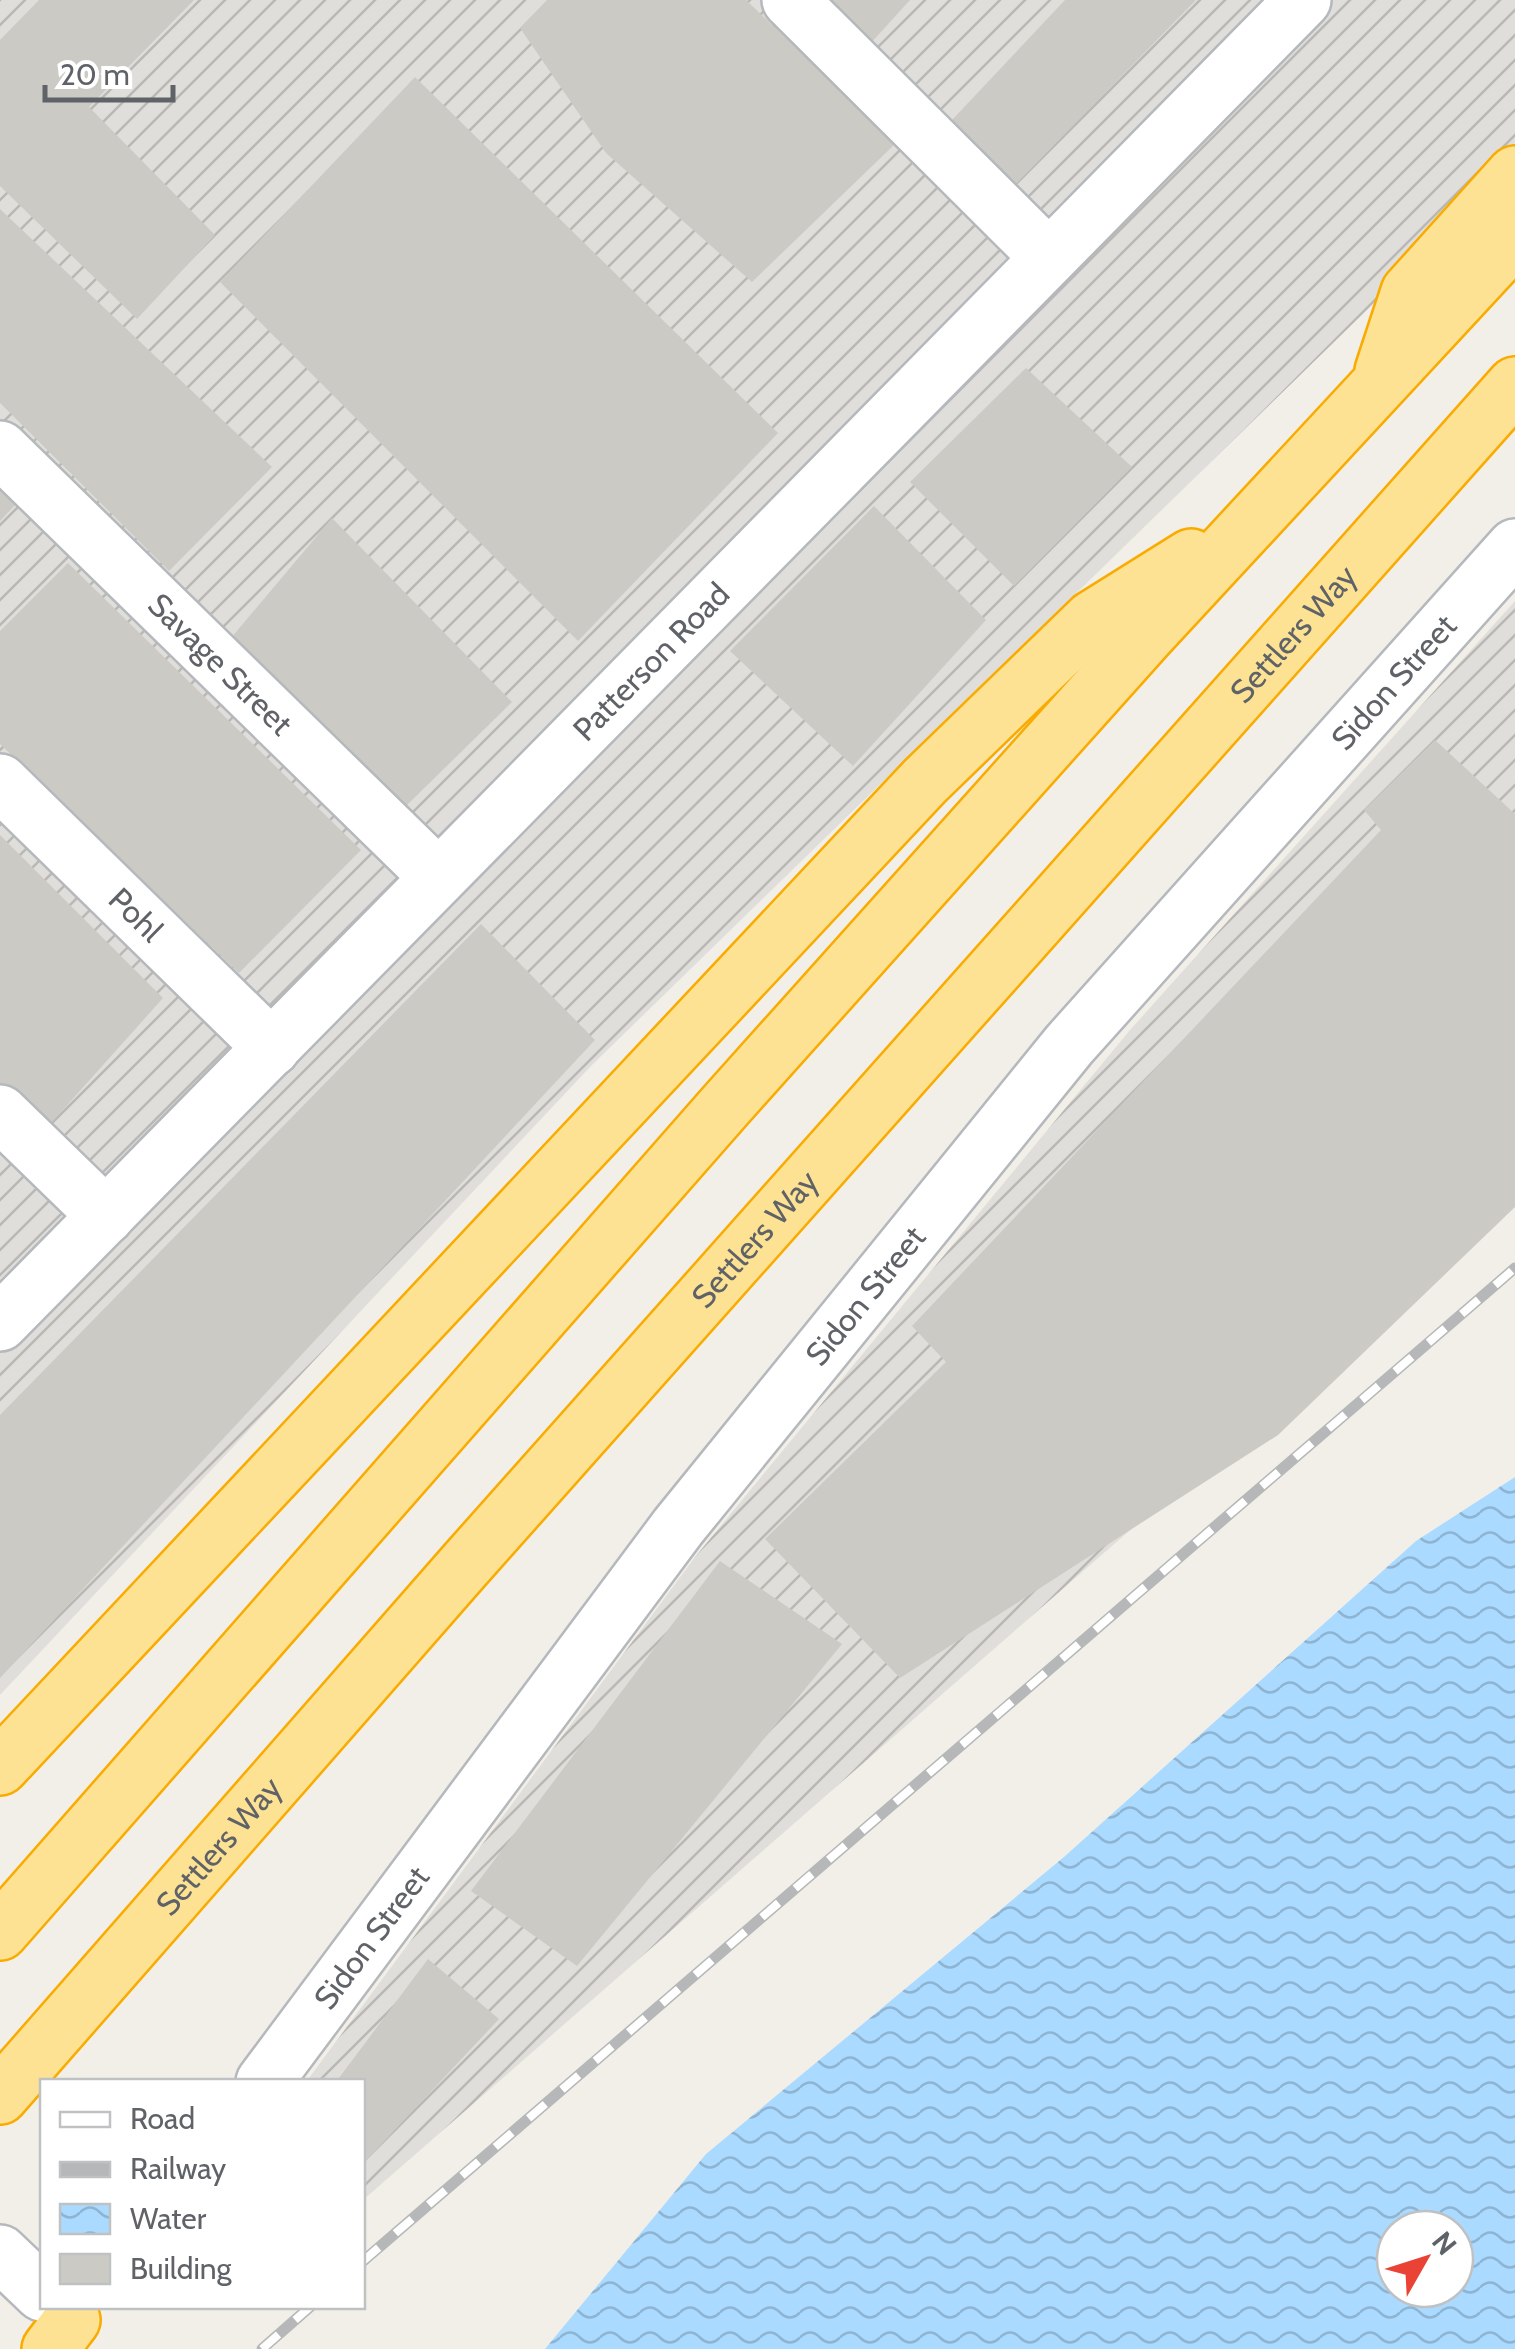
<svg xmlns="http://www.w3.org/2000/svg" width="1515" height="2349" viewBox="0 0 1515 2349" font-family="Cabin,sans-serif">
  <style>
    .industrial { fill: url(#industrial-furrows) }
    .water { fill: url(#water-waves); fill-rule: evenodd }
    .building { fill: #cccac5 }
    .lines { fill: none; stroke-linecap: round; stroke-linejoin: round }
    .minor-casing { stroke: #b5b8bc; stroke-width: 60 }
    .highway-casing { stroke: #f9ab00; stroke-width: 60 }
    .minor { stroke: #fff; stroke-width: 55 }
    .highway { stroke: #fde293; stroke-width: 55 }
    .rail-casing { stroke: #b6b7b8; stroke-width: 11 }
    .rail { stroke: #fff; stroke-width: 8; stroke-dasharray: 22; stroke-linecap: butt }
    .labels { text-anchor: middle; stroke-width: 10; stroke-linejoin: round; paint-order: stroke }
    .street-label { font-size: 32px; fill: #5f6368; stroke: #fff }
  </style>
  <defs>
    <pattern id="industrial-furrows" width="10" height="10" patternUnits="userSpaceOnUse" patternTransform="scale(2.5)"><rect width="10" height="10" fill="#e0deda"/><path d="M-1 1l2-2M0 10L10 0M9 11l2-2" fill="none" stroke="#b9b8b5"/></pattern>
    <pattern id="water-waves" width="16" height="10" patternUnits="userSpaceOnUse" patternTransform="scale(2.5)"><rect width="16" height="10" fill="#aadaff"/><path d="M0 5q4-4 8 0t8 0" fill="none" stroke="#8eb4d2"/></pattern>
  </defs>
  <rect width="100%" height="100%" fill="#f1efe8"/>
  <g class="industrial">
    <polygon points="0,0 1515,0 1515,143 1407,271 591,1066 0,1695"/>
    <polygon points="1515,601 1515,1194 363,2200 362,2082 306,2082 695,1557 1130,1030"/>
  </g>
  <path class="water" d="M1515,1477V2349H545L706,2154L1064,1857L1416,1541ZM1395,2229H1455V2289H1395Z"/>
  <g class="building">
    <polygon points="39,0 194,0 89,107 215,235 137,319 0,186 0,40"/>
    <polygon points="547,0 746,0 896,143 752,282 606,153 520,28"/>
    <polygon points="827,0 910,0 870,44"/>
    <polygon points="1065,0 1196,0 1016,184 952,120"/>
    <polygon points="415,77 778,433 578,641 220,282"/>
    <polygon points="0,209 272,467 169,571 0,403"/>
    <polygon points="1026,368 1132,467 1014,586 910,482"/>
    <polygon points="0,489 16,504 0,521"/>
    <polygon points="874,506 986,620 853,766 730,651"/>
    <polygon points="332,518 512,702 404,808 231,638"/>
    <polygon points="68,563 361,850 239,973 0,744 0,631"/>
    <polygon points="1435,740 1515,814 1515,1207 1278,1435 900,1678 765,1539 946,1362 912,1326 1381,830 1364,810"/>
    <polygon points="0,835 163,998 44,1131 0,1088"/>
    <polygon points="481,924 595,1040 0,1678 0,1415"/>
    <polygon points="720,1561 842,1644 577,1966 471,1891"/>
    <polygon points="428,1959 499,2019 362,2165 362,2082 336,2082"/>
  </g>
  <g class="lines">
    <g class="minor-casing">
      <g id="minor">
        <polyline points="790,0 1048,257"/>
        <path id="s1" d="M0,449L438,877"/>
        <path id="s2" d="M0,782L272,1048"/>
        <polyline points="0,1113 106,1216"/>
        <path id="s3" d="M0,1323L1303,0"/>
        <path id="s4" d="M264,2082L678,1527L1069,1045L1515,547"/>
        <polyline points="0,2253 42,2293"/>
      </g>
    </g>
    <g class="highway-casing">
      <g id="highway">
        <polyline points="1383,371 1409,292 1515,174"/>
        <polyline points="0,1767 925,781 1092,619 1191,557"/>
        <polyline points="0,1932 726,1105 1147,635 1515,238"/>
        <path id="s5" d="M0,2096L465,1565L1515,385"/>
        <polyline points="50,2349 72,2320"/>
      </g>
    </g>
    <use href="#minor" class="minor"/>
    <use href="#highway" class="highway"/>
    <g class="rail-casing">
      <g id="rail">
        <polyline points="362,2262 1515,1268"/>
        <polyline points="262,2349 311,2306"/>
      </g>
    </g>
    <use href="#rail" class="rail"/>
  </g>
  <g class="labels">
    <g class="street-label">
      <text dy="11" stroke="none"><textPath href="#s5" startOffset="1952">Settlers Way</textPath></text>
      <text dy="11" stroke="none"><textPath href="#s3" startOffset="928">Patterson Road</textPath></text>
      <text dy="11" stroke="none"><textPath href="#s1" startOffset="308">Savage Street</textPath></text>
      <text dy="11" stroke="none"><textPath href="#s4" startOffset="1800">Sidon Street</textPath></text>
      <text dy="11" stroke="none"><textPath href="#s2" startOffset="190">Pohl</textPath></text>
      <text dy="11" stroke="none"><textPath href="#s5" startOffset="1142">Settlers Way</textPath></text>
      <text dy="11" stroke="none"><textPath href="#s4" startOffset="990">Sidon Street</textPath></text>
      <text dy="11" stroke="none"><textPath href="#s5" startOffset="332">Settlers Way</textPath></text>
      <text dy="11" stroke="none"><textPath href="#s4" startOffset="180">Sidon Street</textPath></text>
    </g>
  </g>
  <rect x="40" y="2079" width="325" height="230" fill="#ffffff" stroke="#bfc1c3" stroke-width="2.5"/>
  <rect x="60" y="2112" width="50" height="15" fill="#ffffff" stroke="#bfc1c3" stroke-width="2.5"/>
  <text x="130" y="2129" font-size="30" fill="#5f6368">Road</text>
  <rect x="60" y="2162" width="50" height="15" fill="#b6b7b8" stroke="#bfc1c3" stroke-width="2.5"/>
  <text x="130" y="2179" font-size="30" fill="#5f6368">Railway</text>
  <rect x="60" y="2204" width="50" height="30" fill="url(#water-waves)" stroke="#bfc1c3" stroke-width="2.5"/>
  <text x="130" y="2229" font-size="30" fill="#5f6368">Water</text>
  <rect x="60" y="2254" width="50" height="30" fill="#cccac5" stroke="#bfc1c3" stroke-width="2.5"/>
  <text x="130" y="2279" font-size="30" fill="#5f6368">Building</text>
  <g transform="translate(1425 2259) rotate(51)"><circle r="48" fill="#ffffff" stroke="#bfc1c3" stroke-width="2.5"/>
  <path d="M0-8L18 38L0 25L-18 38Z" fill="#ea4335"/>
  <text y="-15" font-size="28" font-weight="bold" text-anchor="middle" fill="#5f6368">N</text>
  </g>
  <path d="M45 85v15h128v-15" fill="none" stroke="#5f6368" stroke-width="5"/>
  <text x="60" y="85" font-size="30" fill="#5f6368" stroke="#ffffff" stroke-width="8" paint-order="stroke">20 m</text>
</svg>
